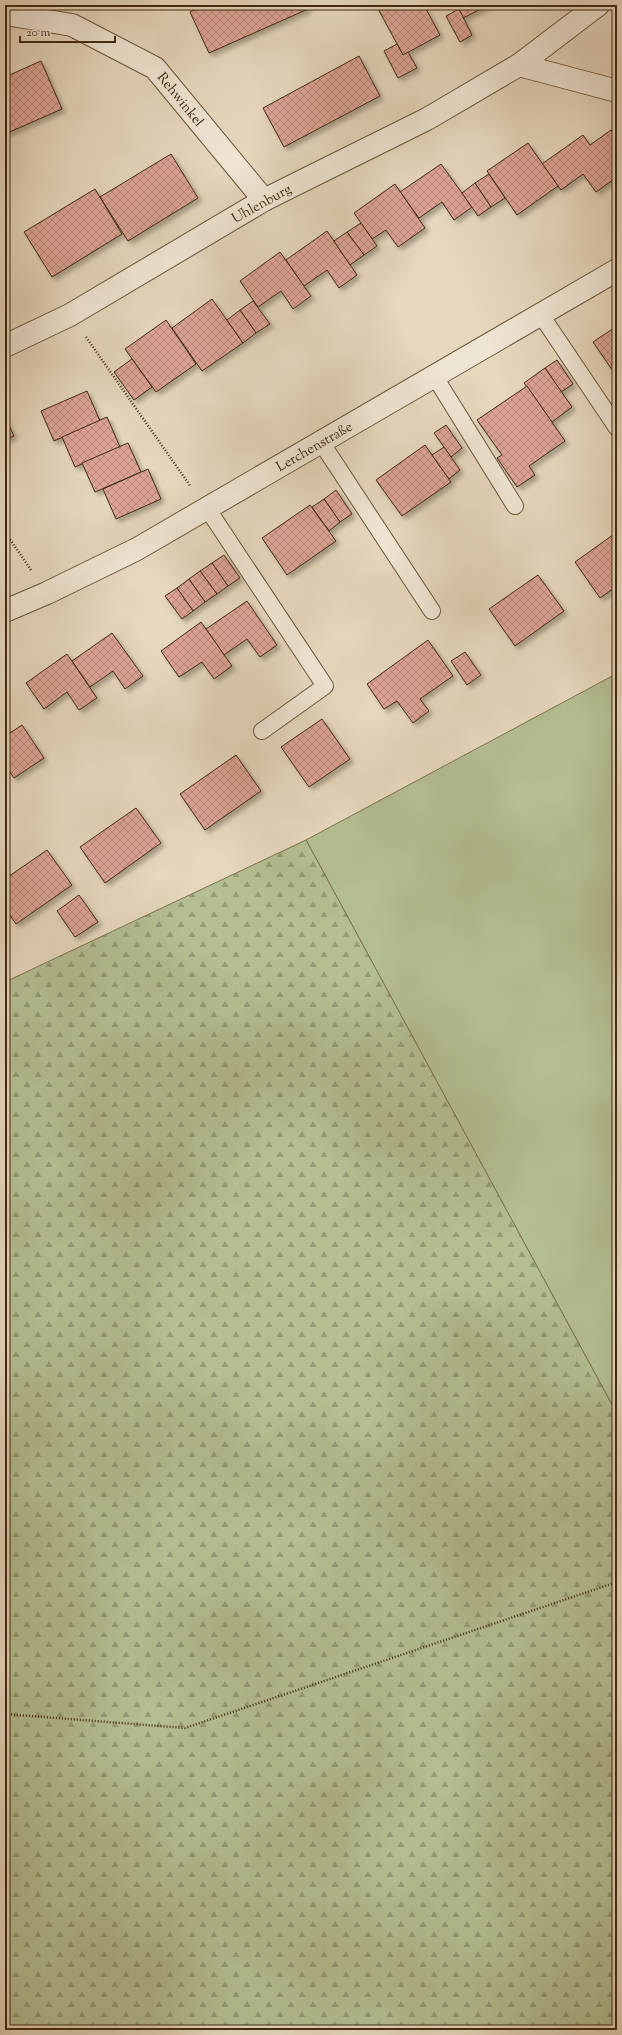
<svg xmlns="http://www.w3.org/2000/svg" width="622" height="2035" viewBox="0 0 622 2035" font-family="'Sorts Mill Goudy',serif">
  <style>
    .grass { fill: #b4be92; stroke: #7a7451 }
    .forest { fill: url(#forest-firs); stroke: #7a7451 }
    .building { fill: url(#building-cross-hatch); stroke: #402a10; filter: url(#shadow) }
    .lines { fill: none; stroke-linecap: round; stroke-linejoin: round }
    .lane-casing { stroke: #6a553b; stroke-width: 18 }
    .street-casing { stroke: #6a553b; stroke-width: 24 }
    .path { stroke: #402a10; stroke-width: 2.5; stroke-dasharray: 1 2; stroke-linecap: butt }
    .lane { stroke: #efe5d4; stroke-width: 16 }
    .street { stroke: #efe5d4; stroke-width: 22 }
    .labels { text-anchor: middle; stroke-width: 3; stroke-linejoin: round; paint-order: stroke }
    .street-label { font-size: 14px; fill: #402a10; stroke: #efe5d4 }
  </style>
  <defs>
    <pattern id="forest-firs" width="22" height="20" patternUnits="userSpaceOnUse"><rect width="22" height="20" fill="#b4be92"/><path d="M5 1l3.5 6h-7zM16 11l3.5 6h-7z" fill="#949b76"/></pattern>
    <pattern id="building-cross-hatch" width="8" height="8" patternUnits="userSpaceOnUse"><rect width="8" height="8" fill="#dda496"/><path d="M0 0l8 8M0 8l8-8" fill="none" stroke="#b58679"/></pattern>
    <filter id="shadow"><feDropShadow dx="3.5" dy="3.5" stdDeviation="2" flood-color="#0004"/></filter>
  </defs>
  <rect width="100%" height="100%" fill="#e6d7bd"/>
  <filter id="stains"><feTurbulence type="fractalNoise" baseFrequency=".005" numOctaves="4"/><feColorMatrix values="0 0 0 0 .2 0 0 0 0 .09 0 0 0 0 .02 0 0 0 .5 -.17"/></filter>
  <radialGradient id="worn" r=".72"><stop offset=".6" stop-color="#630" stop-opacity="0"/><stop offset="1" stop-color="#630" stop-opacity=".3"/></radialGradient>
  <polygon class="grass" points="616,674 617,676 617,1414 306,840"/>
  <polygon class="forest" points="306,840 617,1414 617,2030 5,2030 5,982"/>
  <g class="building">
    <polygon points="205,5 307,5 308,9 209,53 190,12"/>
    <polygon points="376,5 424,5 440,35 403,55"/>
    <polygon points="456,5 489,5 463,18"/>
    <polygon points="459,9 472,35 460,42 446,16"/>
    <polygon points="397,44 403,55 408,52 417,68 398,78 384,51"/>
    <polygon points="359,56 380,96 284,147 263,108"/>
    <polygon points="41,61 62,109 5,134 5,77"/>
    <polygon points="611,130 617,138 617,177 596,192 583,174 561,190 542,164 583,135 590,145"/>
    <polygon points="528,143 558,186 517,215 487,171"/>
    <polygon points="171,154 198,198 128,241 100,197"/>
    <polygon points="441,164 472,207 454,220 442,202 419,218 400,192"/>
    <polygon points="489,174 505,198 491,207 475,183"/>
    <polygon points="475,183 491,207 478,216 462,193"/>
    <polygon points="395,184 425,228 398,247 386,230 372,239 354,213"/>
    <polygon points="95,189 122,234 52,277 24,232"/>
    <polygon points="361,223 377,246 364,255 347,232"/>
    <polygon points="327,231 357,275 339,288 327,270 304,286 286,260"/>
    <polygon points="347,232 364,255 350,265 334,241"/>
    <polygon points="280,252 311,296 293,309 281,291 258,307 240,281"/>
    <polygon points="212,299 243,343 202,371 172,328"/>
    <polygon points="253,301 270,324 256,333 240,310"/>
    <polygon points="240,310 256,333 243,343 227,320"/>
    <polygon points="166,320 196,364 156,392 125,349"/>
    <polygon points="617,326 617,377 593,342"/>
    <polygon points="132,359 152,387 134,400 114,372"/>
    <polygon points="557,360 573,384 561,392 545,368"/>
    <polygon points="545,368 572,407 552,422 524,383"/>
    <polygon points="527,386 565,441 529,466 535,475 517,487 497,458 502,455 477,420"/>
    <polygon points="87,391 100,421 54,441 41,411"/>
    <polygon points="5,417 14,436 5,440"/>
    <polygon points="107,417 120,447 75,467 62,437"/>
    <polygon points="446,425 462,448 451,457 434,433"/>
    <polygon points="128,443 141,472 95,492 82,463"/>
    <polygon points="425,445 451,482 402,516 376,480"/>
    <polygon points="444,447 460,470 449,479 432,455"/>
    <polygon points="148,469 161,499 116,519 103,489"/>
    <polygon points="336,490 352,514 340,522 324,499"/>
    <polygon points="324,499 340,522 329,531 312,507"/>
    <polygon points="310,505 336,541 287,575 262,538"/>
    <polygon points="617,532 617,586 600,598 575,562"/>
    <polygon points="224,555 240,578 228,586 212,563"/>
    <polygon points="212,563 228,586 217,594 200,571"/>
    <polygon points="200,571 217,594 205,602 189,579"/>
    <polygon points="538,575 564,611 515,646 489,609"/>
    <polygon points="189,579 205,602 193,611 177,588"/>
    <polygon points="177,588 193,611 182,619 165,596"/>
    <polygon points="247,601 277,645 260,657 247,639 224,655 206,629"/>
    <polygon points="201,622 232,666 214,679 202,662 179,677 161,651"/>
    <polygon points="112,633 143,676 125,689 113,671 90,687 72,661"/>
    <polygon points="428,640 453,676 420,699 429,711 413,723 397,701 384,709 367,684"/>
    <polygon points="465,652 481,675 467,685 451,661"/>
    <polygon points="67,654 97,698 79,710 67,692 44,709 26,683"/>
    <polygon points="322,719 350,759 309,787 281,747"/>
    <polygon points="22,725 44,758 14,778 5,765 5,726 10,733"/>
    <polygon points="236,755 261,791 205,830 180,794"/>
    <polygon points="136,808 161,843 105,883 80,847"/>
    <polygon points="47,850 72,885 16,924 5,908 5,879"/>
    <polygon points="79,895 98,922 75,937 57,911"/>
  </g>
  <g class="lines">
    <g class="lane-casing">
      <g id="lane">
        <polyline points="541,315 617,428"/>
        <polyline points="435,377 515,506"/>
        <polyline points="321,442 432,611"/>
        <polyline points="207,508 325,686 262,731"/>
      </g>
    </g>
    <g class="street-casing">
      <g id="street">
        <polyline points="5,14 72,25 155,68 264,200"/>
        <polyline points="519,65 617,91"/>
        <polyline points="5,346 70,315 264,200 427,119 519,65 598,5"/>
        <polyline points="5,611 47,593 137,549 617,270"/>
      </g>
    </g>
    <g class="path">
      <polyline points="86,337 191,487"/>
      <polyline points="5,532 31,570"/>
      <polyline points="5,1714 185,1728 617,1582"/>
    </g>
    <use href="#lane" class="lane"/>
    <use href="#street" class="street"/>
  </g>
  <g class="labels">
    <g class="street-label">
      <text transform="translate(181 99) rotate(51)" y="5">Rehwinkel</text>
      <text transform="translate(261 203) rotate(-29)" y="5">Uhlenburg</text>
      <text transform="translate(314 446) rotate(-30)" y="5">Lerchenstraße</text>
    </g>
  </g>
  <rect width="622" height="2035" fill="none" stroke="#e6d7bd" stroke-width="20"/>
  <rect x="6" y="6" width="610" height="2023" fill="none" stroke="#402a10" stroke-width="2"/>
  <rect x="10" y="10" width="602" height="2015" fill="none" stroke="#402a10"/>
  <path d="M20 36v6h95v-6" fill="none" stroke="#402a10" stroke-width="2"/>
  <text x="26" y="36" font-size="12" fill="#402a10" stroke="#efe5d4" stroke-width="3" paint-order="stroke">20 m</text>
  <rect width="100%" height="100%" filter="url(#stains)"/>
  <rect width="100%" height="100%" fill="url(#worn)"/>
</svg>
